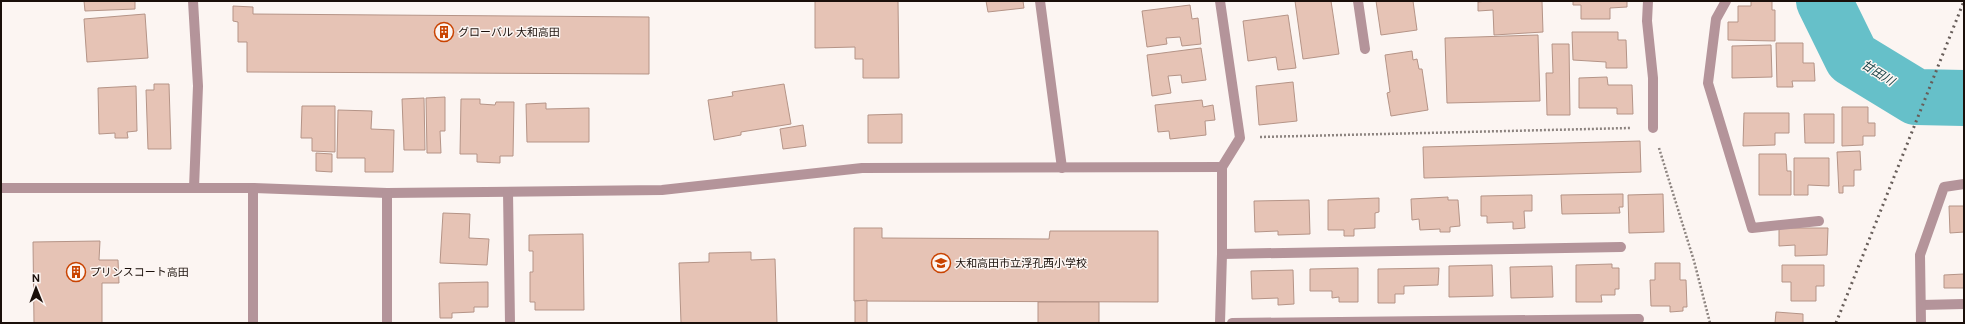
<svg xmlns="http://www.w3.org/2000/svg" width="1965" height="324" viewBox="0 0 1965 324" font-family="'DM Sans','Noto Sans JP',sans-serif">
  <style>
    .lines { fill: none; stroke-linecap: round; stroke-linejoin: round }
    .river { stroke: #66c0c9; stroke-width: 56 }
    .building { fill: #e6c3b5; stroke: #b59487 }
    .path { stroke: #8c837f; stroke-width: 2.5; stroke-dasharray: 2 2; stroke-linecap: butt }
    .service { stroke: #b4949a; stroke-width: 10 }
    .minor { stroke: #b4949a; stroke-width: 10 }
    .rail { stroke: #675d59; stroke-width: 3; stroke-dasharray: 2 4; stroke-linecap: butt }
    .labels { text-anchor: middle; stroke-width: 3; stroke-linejoin: round; paint-order: stroke }
    .poi-label { font-size: 11px; fill: #1a0f0a; stroke: #fcf5f2; text-anchor: start }
    .water-label { font-size: 12px; font-style: italic; fill: #184347; stroke: #fcf5f2 }
  </style>
  <rect width="100%" height="100%" fill="#fcf5f2"/>
  <g class="lines">
    <polyline class="river" points="1824,1 1852,58 1916,97 1964,98"/>
  </g>
  <g class="building">
    <polygon points="84,1 135,1 135,9 85,11"/>
    <polygon points="815,1 898,1 899,78 863,78 863,59 855,59 855,47 815,48"/>
    <polygon points="986,1 1023,1 1024,8 988,12"/>
    <polygon points="1295,1 1331,1 1339,54 1303,59"/>
    <polygon points="1376,1 1413,1 1417,30 1381,35"/>
    <polygon points="1487,1 1542,1 1543,32 1494,35 1493,10 1478,11 1478,2"/>
    <polygon points="1573,1 1627,1 1627,7 1610,8 1610,19 1581,19 1581,5 1573,5"/>
    <polygon points="1751,1 1772,1 1772,10 1775,10 1775,41 1728,40 1728,22 1738,22 1738,6 1751,6"/>
    <polygon points="1190,5 1192,19 1198,18 1201,44 1182,46 1180,37 1166,38 1167,44 1147,47 1142,11"/>
    <polygon points="233,6 253,7 253,14 649,17 649,74 247,72 247,42 238,42 238,22 233,21"/>
    <polygon points="145,14 148,58 87,62 84,19"/>
    <polygon points="1288,15 1296,68 1278,70 1276,57 1248,61 1243,21"/>
    <polygon points="1572,32 1618,32 1618,40 1626,40 1627,68 1606,68 1606,62 1573,60"/>
    <polygon points="1538,35 1540,101 1447,103 1445,38"/>
    <polygon points="1776,43 1803,43 1803,63 1814,63 1815,81 1792,81 1793,87 1777,87"/>
    <polygon points="1552,44 1569,44 1570,115 1547,115 1546,73 1553,73"/>
    <polygon points="1771,45 1772,77 1732,78 1732,46"/>
    <polygon points="1201,48 1206,80 1182,83 1181,75 1168,76 1171,93 1152,96 1147,55"/>
    <polygon points="1412,51 1413,60 1417,59 1419,69 1422,69 1428,110 1391,116 1387,93 1390,92 1385,55"/>
    <polygon points="1607,77 1608,85 1632,85 1633,114 1617,114 1617,108 1579,108 1579,78"/>
    <polygon points="1293,82 1297,121 1259,125 1256,86"/>
    <polygon points="154,84 169,84 171,149 148,149 146,90 154,90"/>
    <polygon points="784,84 791,124 741,132 741,135 714,140 708,100 733,96 732,92"/>
    <polygon points="136,86 137,131 127,132 128,138 115,138 115,133 99,134 98,88"/>
    <polygon points="445,97 445,131 440,131 441,153 427,153 426,98"/>
    <polygon points="424,98 425,150 404,150 402,99"/>
    <polygon points="461,99 480,99 480,104 495,105 496,102 514,102 513,156 500,156 500,163 477,162 477,154 460,154"/>
    <polygon points="1202,100 1203,107 1213,105 1215,120 1205,121 1206,135 1170,139 1169,131 1158,132 1155,105"/>
    <polygon points="546,103 546,109 589,108 589,142 527,142 526,104"/>
    <polygon points="302,106 335,106 335,152 312,151 312,138 301,138"/>
    <polygon points="1842,107 1868,107 1868,123 1875,123 1875,136 1863,136 1863,145 1842,146"/>
    <polygon points="338,110 372,111 371,129 394,130 393,172 365,172 365,158 337,158"/>
    <polygon points="1744,113 1789,113 1789,133 1775,133 1775,145 1743,146"/>
    <polygon points="902,114 902,143 868,143 868,115"/>
    <polygon points="1804,114 1834,114 1834,143 1805,143"/>
    <polygon points="803,125 806,146 783,149 780,129"/>
    <polygon points="1640,141 1641,172 1424,178 1423,147"/>
    <polygon points="1860,151 1861,170 1854,170 1854,186 1843,186 1843,193 1839,193 1837,152"/>
    <polygon points="316,153 332,154 332,172 316,171"/>
    <polygon points="1759,154 1786,154 1787,171 1791,171 1791,195 1759,195"/>
    <polygon points="1794,158 1829,158 1829,186 1808,185 1808,195 1794,195"/>
    <polygon points="1623,194 1623,207 1619,207 1620,213 1562,214 1561,195"/>
    <polygon points="1663,194 1664,232 1629,233 1628,195"/>
    <polygon points="1532,195 1532,211 1524,211 1525,228 1513,229 1513,222 1487,223 1487,216 1481,216 1481,196"/>
    <polygon points="1448,197 1448,200 1458,200 1460,226 1450,227 1450,232 1440,232 1440,229 1420,230 1419,219 1412,220 1411,199"/>
    <polygon points="1379,198 1379,212 1375,213 1375,228 1354,229 1354,236 1344,236 1344,230 1328,230 1328,200"/>
    <polygon points="1309,200 1310,234 1278,235 1278,231 1255,232 1254,201"/>
    <polygon points="1949,206 1964,206 1964,232 1950,233"/>
    <polygon points="443,213 470,214 469,238 489,239 487,265 440,263"/>
    <polygon points="854,228 882,228 882,238 1049,239 1050,231 1158,231 1158,302 854,301"/>
    <polygon points="1779,228 1828,228 1827,255 1795,256 1795,245 1779,246"/>
    <polygon points="583,234 584,310 535,310 535,302 530,302 530,272 533,272 533,251 529,251 529,235"/>
    <polygon points="100,241 99,260 118,260 119,283 102,283 102,323 34,323 33,242"/>
    <polygon points="751,252 751,260 775,259 777,323 681,323 679,263 709,262 709,253"/>
    <polygon points="1655,263 1680,263 1680,280 1686,280 1687,307 1683,307 1683,311 1670,312 1670,306 1651,306 1650,280 1655,280"/>
    <polygon points="1612,264 1612,268 1619,268 1619,289 1615,289 1615,295 1601,295 1602,302 1576,302 1576,265"/>
    <polygon points="1492,265 1493,296 1449,297 1449,266"/>
    <polygon points="1782,265 1824,265 1824,286 1816,286 1816,301 1791,301 1791,282 1782,282"/>
    <polygon points="1552,266 1553,297 1511,298 1510,267"/>
    <polygon points="1358,268 1358,302 1339,302 1339,297 1332,298 1332,291 1310,291 1310,269"/>
    <polygon points="1439,268 1438,285 1404,286 1404,294 1395,294 1395,303 1378,303 1378,269"/>
    <polygon points="1293,270 1294,304 1278,305 1278,298 1252,299 1251,271"/>
    <polygon points="1964,274 1964,288 1944,288 1944,275"/>
    <polygon points="488,282 488,307 474,307 474,312 452,313 452,318 440,318 439,283"/>
    <polygon points="867,300 867,323 855,323 855,301"/>
    <rect x="1038" y="302" width="61" height="21"/>
    <polygon points="1776,312 1803,314 1803,323 1775,323"/>
  </g>
  <g class="lines">
    <g class="path">
      <polyline points="1260,137 1631,128"/>
      <polyline points="1659,148 1694,261 1710,323"/>
    </g>
    <g class="service">
      <polyline points="1921,305 1964,304"/>
      <polyline points="1921,323 1920,255 1944,187 1964,184"/>
    </g>
    <g class="minor">
      <polyline points="193,1 198,86 194,188"/>
      <polyline points="1040,1 1062,168"/>
      <polyline points="1358,1 1365,49"/>
      <polyline points="1648,1 1647,21 1653,78 1653,128"/>
      <polyline points="1726,1 1716,19 1708,83 1752,228 1819,221"/>
      <polyline points="1,188 253,188 387,193 662,190 862,168 1222,167"/>
      <polyline points="253,188 253,323"/>
      <polyline points="508,192 510,323"/>
      <polyline points="1222,254 1621,247"/>
      <polyline points="387,323 387,193"/>
      <polyline points="1220,323 1222,254 1222,167 1240,138 1220,1"/>
      <polyline points="1232,323 1639,319"/>
    </g>
    <polyline class="rail" points="1836,323 1964,1"/>
  </g>
  <defs>
    <g id="building-ring" transform="scale(1)"><circle r="9.5" fill="#fcf5f2" stroke="#c94300" stroke-width="1.5"/><path d="M-4-6H4V6H1V3H-1V6H-4ZM-2.5-4.3h1.7v1.8h-1.7ZM.8-4.3h1.7v1.8H.8ZM-2.5-1h1.7V.8h-1.7ZM.8-1h1.7V.8H.8Z" fill="#c94300"/></g>
    <g id="school-ring" transform="scale(1)"><circle r="9.5" fill="#fcf5f2" stroke="#c94300" stroke-width="1.5"/><path d="M0-5L7-2L0 1L-7-2ZM-4 1L0 2.5L4 1V4Q0 6-4 4Z" fill="#c94300"/></g>
  </defs>
  <g fill-rule="evenodd">
    <use href="#building-ring" x="444" y="32"/>
    <use href="#school-ring" x="941" y="263"/>
    <use href="#building-ring" x="76" y="272"/>
  </g>
  <g class="labels">
    <g class="poi-label">
      <text x="458" y="36">グローバル 大和高田</text>
      <text x="955" y="267">大和高田市立浮孔西小学校</text>
      <text x="90" y="276">プリンスコート高田</text>
    </g>
    <g class="water-label">
      <text transform="translate(1878 73) rotate(32)" y="4">甘田川</text>
    </g>
  </g>
  <rect width="1965" height="324" fill="none" stroke="#1a0f0a" stroke-width="4"/>
  <g transform="translate(36 288) rotate(359)" stroke="#fcf5f2" stroke-width="3" paint-order="stroke">
  <path d="M0-3L7 15L0 10L-7 15Z" fill="#1a0f0a"/>
  <text y="-6" font-size="11" font-weight="bold" text-anchor="middle" fill="#1a0f0a">N</text>
  </g>
</svg>
